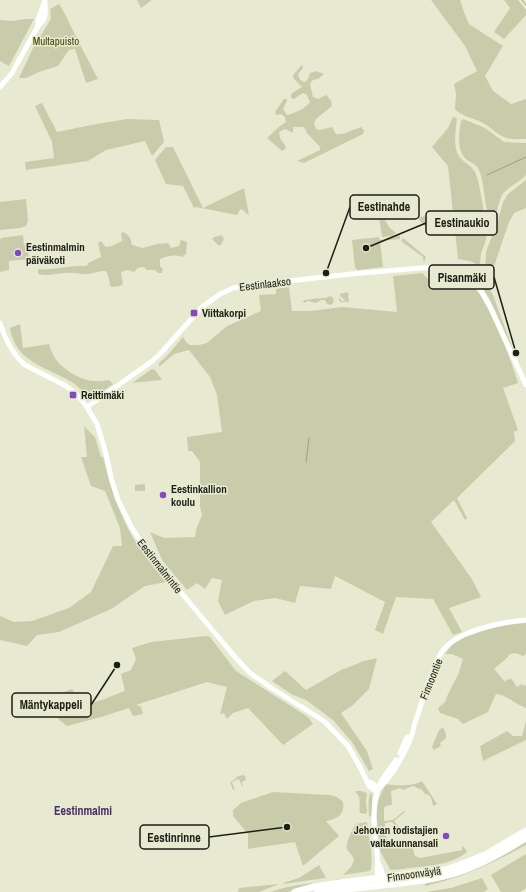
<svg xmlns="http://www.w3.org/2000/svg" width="526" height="892" viewBox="0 0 526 892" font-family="'Archivo Narrow',sans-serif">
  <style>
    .green { fill: #c9ccab }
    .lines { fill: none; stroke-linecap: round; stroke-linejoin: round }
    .stream { stroke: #9da079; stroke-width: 1 }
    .minor { stroke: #fff; stroke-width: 5 }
    .major { stroke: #fff; stroke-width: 7 }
    .poi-dot { fill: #8449bf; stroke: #e7ead0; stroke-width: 1.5 }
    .labels { text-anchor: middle; stroke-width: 3; stroke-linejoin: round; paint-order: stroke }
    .park-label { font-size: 11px; fill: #454700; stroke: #e7ead0 }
    .poi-label { font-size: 11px; font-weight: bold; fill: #1d1e15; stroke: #e7ead0; text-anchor: start }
    .street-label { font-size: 11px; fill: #1d1e15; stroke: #e7ead0 }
    .neighbourhood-label { font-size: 12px; font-weight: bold; fill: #4a2e68; stroke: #e7ead0 }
    .leader { fill: none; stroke: #1d1e15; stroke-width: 1.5 }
    .callout-dot { fill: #1d1e15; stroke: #e7ead0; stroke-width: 1.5 }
    .callout { fill: #e7ead0; stroke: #1d1e15; stroke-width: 1.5 }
    .callout-label { font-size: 12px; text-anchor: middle; font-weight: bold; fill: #1d1e15 }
  </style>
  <rect width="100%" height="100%" fill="#e7ead0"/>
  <g class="green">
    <polygon points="137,0 152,0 141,8"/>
    <path d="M431,0H460L465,15L469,24L503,46L485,76L493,91L511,104L526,99V139C519,139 511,140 504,137C496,134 491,127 483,123C474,118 462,117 455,109L456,94L454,84L477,71L465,46Z"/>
    <polygon points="504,0 518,0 526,10 526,15 504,39 494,32 510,8"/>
    <polygon points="59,4 65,14 77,39 98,79 86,83 75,49 69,50 58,66 39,72 26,78 19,78 33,48 51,19 50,9"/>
    <polygon points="25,19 34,19 9,66 0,61 0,20 12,21"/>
    <path d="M302,65L303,68L298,74C299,78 300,81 305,82L308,79L310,73L316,71L324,74L318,79L313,80L310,84L313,97L318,99L326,95L331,100L332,106L316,119L314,123L316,129L320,130L332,127L336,134C342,135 345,133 350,131C354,129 357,129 361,127L364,131L363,134L304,163L297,161L320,150V147L307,133L304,127H293V133L285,129L279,132L280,138L286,147L285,149L282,151L267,138L280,126L286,122L285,117L281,114L276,115L275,112L284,99H287V101L283,109L287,115C296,113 304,109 310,102L307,95L303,93L298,96L294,99L291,98V94L297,90L302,87L294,79L293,75Z"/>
    <polygon points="42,103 57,132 91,125 127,119 159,120 164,142 152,156 145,141 106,150 88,161 26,170 25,162 54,158 52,142 35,106"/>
    <path d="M453,117L457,118C456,127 454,139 456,149C459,162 469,162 475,172C479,178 488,231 486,239C485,244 482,249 481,254C480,258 482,262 478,265L470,261L458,259L448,166L432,147L448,128Z"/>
    <path d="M463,119L478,125L485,128L504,142L526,143V175C520,182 506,188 502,195C497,205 497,219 491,228H489V226C487,212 485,198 483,185C482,180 481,174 479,170C476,164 472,163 467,160C456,151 459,133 461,121Z"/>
    <path d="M166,147H173L203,208L244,188L249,215C246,214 245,211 241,209L239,211L237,215L196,207L194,208L183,186L166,184L155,160Z"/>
    <polygon points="526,180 526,208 514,213 509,222 489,281 485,271 486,252 498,220 503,202 508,194"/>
    <polygon points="26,199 28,221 26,226 20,228 0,230 0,202"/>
    <polygon points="377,205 389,227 396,233 395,234 391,236 382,237"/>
    <path d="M427,216C431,221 432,228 429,233C428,224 419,225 419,217Z"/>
    <path d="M123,232C131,236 130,238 132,245L143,248L157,244L168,243L171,248L179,246L181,240L185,241L187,243L186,254L182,257C174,254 168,256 160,259V266L163,269L162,273H158L155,270H147L144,267L138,268L134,272L127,270L121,272L123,284L120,286L111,287C109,282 109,274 105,271C99,271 95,273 89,274C82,275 74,272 67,273C57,273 48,277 38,274V269C42,270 46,269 51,269C63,268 75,265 87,266L88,263L101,257L98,243L101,241L106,247L112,246L122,241L121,233Z"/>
    <polygon points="23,235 24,245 27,245 29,259 9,261 9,270 0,272 0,240 1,238"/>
    <polygon points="222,235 224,239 221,245 218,245 212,239 214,237"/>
    <polygon points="398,235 400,236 400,239 380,241 383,267 358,270 355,268 352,240 379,237 380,240 392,238"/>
    <polygon points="403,238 426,257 424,263 423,257 401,241"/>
    <path d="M455,265L472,266L480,272L493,295L512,347C508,341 506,334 503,328C488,294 483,276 444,266Z"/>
    <path d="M444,271C475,276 485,301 497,327C505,346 512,363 518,383L503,388L518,430L514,432L515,441L457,498L467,518L465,520L454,500L431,522L472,579L481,597L449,608L462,632L453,635L433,599L396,597L383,634L375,630L385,602L335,576L331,589L300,586L295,603L275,598L254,601L225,615L218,601L222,580L212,578L205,589L197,583L187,590L162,560L150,532L164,538L195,537L196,530L202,515L200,506V462L192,451H188L187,437L222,432L217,395L210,377L189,350L174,354L159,367V363L166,357L183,337L187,343L190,345H199L207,343L227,326L261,311L259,295L276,294V289L289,287L292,311H311L342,307L397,312L393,276L422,273L430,281L438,282Z"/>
    <polygon points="348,292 349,302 340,302 339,298 340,298 342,301 345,301 344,299 340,296 340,294"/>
    <path d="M330,296C333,297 335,300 333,303L331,305L327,304L325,300H321L316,303L308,301L304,303L303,301C305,299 323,298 326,298Z"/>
    <path d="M20,324L23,348L49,344C50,346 50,348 51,350C56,366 77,379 93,381C99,381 104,381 109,380L113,384L96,396C87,400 81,388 73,383C56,372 34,367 20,351C15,345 11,336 10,328Z"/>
    <polygon points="152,369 155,370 162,380 132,383"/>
    <path d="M84,426L95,437L101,457H103C110,488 121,519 138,546C146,558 157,570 166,582L145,586L111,609L59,632L37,635L27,646L0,640V616L14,622L32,621L69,608L91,592L113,546H122L120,528L105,491L91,486L81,457H87Z"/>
    <polygon points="145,484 145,491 135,491 135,485"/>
    <path d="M526,623V654L523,656C517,653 514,652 508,655V657L494,669L505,682L507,679L509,680L511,678L517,687L522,684L524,686L526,685V708C517,705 505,694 496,694L488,712L463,724L458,719L440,713L438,708L445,702L448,694L458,675L463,659L452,654H445L453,644L463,638L486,630L506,625Z"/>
    <path d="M206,636L210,637L236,671L308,717L313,724L283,745L248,708L233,713L227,719L224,713L220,714L227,687L207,682L136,705L141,707L143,714L133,716L129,708L101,717L67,726L59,720L55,711L54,695L72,689C76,694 78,701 85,703C93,705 116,694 125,691L121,674L131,670L136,659L132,648L151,642Z"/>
    <polygon points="377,658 369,689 353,705 341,713 367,751 373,769 369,771 352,742 333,720 306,700 291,694 272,681 285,671 306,690 341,670 364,661"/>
    <polygon points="526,721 526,740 483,761 480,746 507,731 513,736 522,736"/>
    <polygon points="443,727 446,734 446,738 440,743 440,744 441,746 434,750 432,747 439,730"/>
    <polygon points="243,775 245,776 246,780 242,782 243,786 242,786 239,779 232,782 235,790 233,790 230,782 236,779 236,777"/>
    <path d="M422,781L437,804L433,806L431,798L428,794L426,795L422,790L413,786L403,790L400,788L391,791L392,805L386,806L384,808V821L393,820L404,811L405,812L394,821L401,830L400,831L392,822L385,823C385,831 384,839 392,844C399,844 409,839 413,849C414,852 414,854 415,856L420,858L462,850V847L463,846L466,850L467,852C451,865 428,866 409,868C403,869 397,870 390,870C388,863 382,857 380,850C379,845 379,838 378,832C376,810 375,804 386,784C394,786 415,786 422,781Z"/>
    <path d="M356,791H361L367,793L366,800L367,812L366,814L360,813C358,804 363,798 355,792Z"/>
    <path d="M273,792L330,795L337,797L343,802C345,815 337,819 326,821L339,836L303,866L295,842L248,849V834L233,816V810L241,803Z"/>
    <path d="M371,792L372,795V813L371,816L369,817C369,808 367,800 371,792Z"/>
    <path d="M367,822C368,832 375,863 370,871L343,875L351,867L354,860C353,855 349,853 347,849C345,843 353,828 356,824Z"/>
    <path d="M526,841V845C493,863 462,878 425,886V884Z"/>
    <polygon points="526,854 526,888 520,892 501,892 491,875"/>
    <polygon points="319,865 326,878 297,882 284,884 283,883 299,878"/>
    <polygon points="482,878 488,889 484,892 426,892 451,888"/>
    <path d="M340,879V880L297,889L288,892H271C294,883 316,884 340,879Z"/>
    <polygon points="279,884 259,892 238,892 239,888"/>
  </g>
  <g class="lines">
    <g class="stream">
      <polyline points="522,0 526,5"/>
      <polyline points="487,175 526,157"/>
      <polyline points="306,462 309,438"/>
    </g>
    <g class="minor">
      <polyline points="38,26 38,20 44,3"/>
      <path d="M0,87L7,79L12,73L38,26C48,17 45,12 45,0"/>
      <path d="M0,323C5,339 12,354 25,365L66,386L76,394L87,407L97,424L101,437L106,454L112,481L118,500L132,528L148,553L235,657L250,673L273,689L324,721L348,746L361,769L369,786L377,792"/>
      <polyline points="87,407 151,362 160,354 202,307 220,294 233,288 253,285 351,274 421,268 438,268 451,270 461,275 472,282 481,291 490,307 526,385"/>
      <polyline points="400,753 407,737"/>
      <polyline points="367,782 372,783 379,788"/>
      <path d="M379,788C392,778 412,742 414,726C420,708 425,691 432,674C435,665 438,656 444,649C460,630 502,622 526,620"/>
      <polyline points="378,863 381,868 383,879"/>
      <path d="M378,880L377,868L378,863C376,837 369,809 380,784C384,775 391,768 396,760"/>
    </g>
    <g class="major">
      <polyline points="295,892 313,887 332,884 445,870 460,865 487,854 526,831"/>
      <path d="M318,892C343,889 367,887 392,884C416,881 440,879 464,870C486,862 506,850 526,838"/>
    </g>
  </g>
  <g class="poi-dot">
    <circle cx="18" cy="253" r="4"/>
    <rect x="190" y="309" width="8" height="8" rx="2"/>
    <rect x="69" y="391" width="8" height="8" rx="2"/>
    <circle cx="163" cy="495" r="4"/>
    <circle cx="446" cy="836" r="4"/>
  </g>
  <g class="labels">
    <g class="park-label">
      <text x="56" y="45">Multapuisto</text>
    </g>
    <g class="poi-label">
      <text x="26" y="251">Eestinmalmin<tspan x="26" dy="13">päiväkoti</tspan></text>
      <text x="202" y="317">Viittakorpi</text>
      <text x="81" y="399">Reittimäki</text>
      <text x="171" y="493">Eestinkallion<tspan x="171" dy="13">koulu</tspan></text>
      <text x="438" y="834" text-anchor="end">Jehovan todistajien<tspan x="438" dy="13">valtakunnansali</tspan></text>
    </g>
    <g class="street-label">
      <text transform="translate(265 284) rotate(-7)" y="4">Eestinlaakso</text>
      <text transform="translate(160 566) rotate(52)" y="4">Eestinmalmintie</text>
      <text transform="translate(431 679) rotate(-68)" y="4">Finnoontie</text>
      <text transform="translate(414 874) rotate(-8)" y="4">Finnoonväylä</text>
    </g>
    <g class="neighbourhood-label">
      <text x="83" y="815">Eestinmalmi</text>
    </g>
  </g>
  <path class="leader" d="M326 273L350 207M366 248L426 223M516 353L494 277M117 665L91 705M287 827L209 837"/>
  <g class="callout-dot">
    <circle cx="326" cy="273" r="4"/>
    <circle cx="366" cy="248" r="4"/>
    <circle cx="516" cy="353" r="4"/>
    <circle cx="117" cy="665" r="4"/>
    <circle cx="287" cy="827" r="4"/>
  </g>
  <g class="callout">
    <rect x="350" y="195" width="69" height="24" rx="4"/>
    <rect x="426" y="211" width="71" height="24" rx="4"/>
    <rect x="429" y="265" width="65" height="24" rx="4"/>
    <rect x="12" y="693" width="79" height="24" rx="4"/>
    <rect x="140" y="825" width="69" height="24" rx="4"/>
  </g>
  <g class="callout-label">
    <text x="384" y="211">Eestinahde</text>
    <text x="462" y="227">Eestinaukio</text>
    <text x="462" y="282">Pisanmäki</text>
    <text x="51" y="709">Mäntykappeli</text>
    <text x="174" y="842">Eestinrinne</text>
  </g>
</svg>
